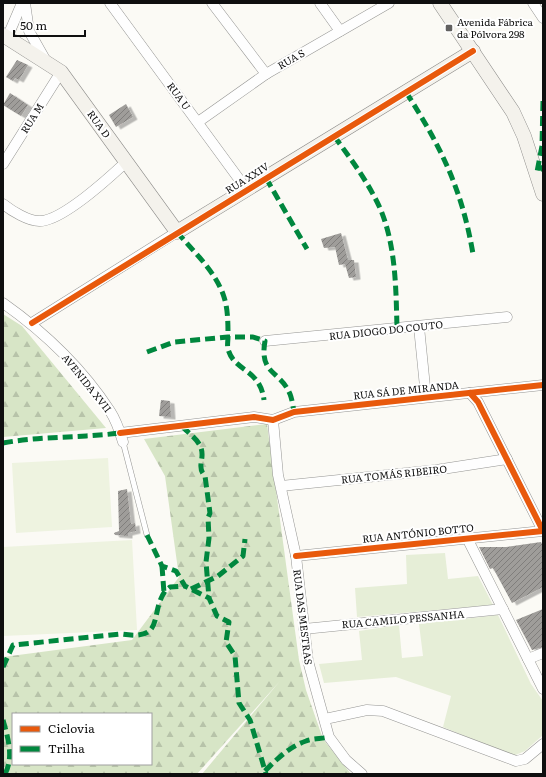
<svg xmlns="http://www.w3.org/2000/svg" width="546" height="777" viewBox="0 0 546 777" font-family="Literata,serif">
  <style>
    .grass { fill: #e6eed7 }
    .forest { fill: url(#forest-firs); fill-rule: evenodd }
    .pitch { fill: #eef3e0 }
    .building { fill: url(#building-hatch); filter: url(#shadow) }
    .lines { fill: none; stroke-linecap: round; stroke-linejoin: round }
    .lane-casing { stroke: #959593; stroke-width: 6 }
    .street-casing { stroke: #959593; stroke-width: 11 }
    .secondary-casing { stroke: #8c8b89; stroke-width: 15 }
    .lane { stroke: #fefefe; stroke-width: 5 }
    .street { stroke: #fefefe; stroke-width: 10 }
    .secondary { stroke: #f4f2ec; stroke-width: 14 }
    .quiet { stroke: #00873e; stroke-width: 5; stroke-dasharray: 10 5; stroke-linecap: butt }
    .cycleway-casing { stroke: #fff; stroke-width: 8 }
    .cycleway { stroke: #e8590c; stroke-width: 6 }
    .poi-dot { fill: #626160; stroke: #fff; stroke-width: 1.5 }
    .labels { text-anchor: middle; stroke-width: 4; stroke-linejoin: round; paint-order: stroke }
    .poi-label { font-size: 10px; fill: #0f0f0f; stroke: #fff; text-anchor: start }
    .street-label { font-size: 10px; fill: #0f0f0f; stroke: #fff }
  </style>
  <defs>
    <pattern id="forest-firs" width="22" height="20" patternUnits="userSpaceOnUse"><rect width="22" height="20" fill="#d7e5c6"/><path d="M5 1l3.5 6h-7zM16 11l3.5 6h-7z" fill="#b7c3a9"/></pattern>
    <pattern id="building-hatch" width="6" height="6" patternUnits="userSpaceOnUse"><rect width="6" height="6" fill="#9f9d9a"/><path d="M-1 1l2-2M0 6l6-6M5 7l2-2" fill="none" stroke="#807e7c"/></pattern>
    <filter id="shadow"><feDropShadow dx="4.5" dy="2.5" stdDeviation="0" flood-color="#0004"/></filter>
  </defs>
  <rect width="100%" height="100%" fill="#fbfaf5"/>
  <g class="grass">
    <polygon points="445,553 448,579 478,576 493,605 357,617 355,588 407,584 406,555"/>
    <polygon points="498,615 531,684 543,701 543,735 525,751 513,756 443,727 451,696 396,677 324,683 319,664 362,660 359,631 399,625 402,658 423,656 419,624"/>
  </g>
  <g class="forest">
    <polygon points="3,314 22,326 106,428 3,437"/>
    <path d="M267,424L299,660L306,690L323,739L351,774H202L280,681L197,774H3V657L132,640L179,577L165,476L144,439ZM13,714H151V764H13Z"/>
  </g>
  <g class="pitch">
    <polygon points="108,458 112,527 16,533 12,463"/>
    <polygon points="132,540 137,630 3,636 3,547"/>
  </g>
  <g class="building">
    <polygon points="17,60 28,65 19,80 15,78 13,81 6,77"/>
    <polygon points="10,93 28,105 21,116 3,105"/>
    <polygon points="126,104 133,117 116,127 109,115"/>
    <polygon points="341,233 348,260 354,260 356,277 349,278 345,264 339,265 335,247 324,248 321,239"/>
    <polygon points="161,400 170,401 171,417 159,416"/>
    <polygon points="127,489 131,524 135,523 136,531 128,533 128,536 115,535 114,533 119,531 118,491"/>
    <polygon points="541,542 543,546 543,587 512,603 493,568 490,569 479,547 506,547"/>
    <polygon points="543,609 543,647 532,650 516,620"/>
  </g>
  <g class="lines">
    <g class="lane-casing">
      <polyline id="lane" points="123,442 147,535"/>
    </g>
    <g class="street-casing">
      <g id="street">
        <polyline points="25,3 29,31 46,61"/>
        <polyline points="110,3 247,190"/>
        <polyline points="212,3 266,74"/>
        <polyline points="320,3 340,31"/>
        <polyline points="533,3 543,18"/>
        <polyline points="7,38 22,3"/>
        <polyline points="198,122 266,74 389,3"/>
        <polyline points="3,164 61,72"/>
        <path d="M3,204C12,211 28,221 39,221C61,222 110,177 126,162"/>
        <path d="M3,303C44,332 82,368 110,411C116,420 120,432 123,442"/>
        <polyline points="32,323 177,232"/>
        <polyline points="419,327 426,397"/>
        <polyline points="265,341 507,317"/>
        <polyline points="273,420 278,475 296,556 308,661 329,737 346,760 362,774"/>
        <polyline points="120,433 254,417 273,420 294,412 543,385"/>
        <polyline points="281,486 436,470 507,459"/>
        <polyline points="467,538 543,689"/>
        <polyline points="296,556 543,531 478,402 470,393"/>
        <polyline points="304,629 503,609"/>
        <polyline points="528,659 543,653"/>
        <polyline points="325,719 367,710 383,711 516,761 525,759 543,744"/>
      </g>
    </g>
    <g class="secondary-casing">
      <g id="secondary">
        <polyline points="440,3 513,112 524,136 543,194"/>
        <polyline points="3,35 61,72 177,232 473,51"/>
      </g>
    </g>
    <use href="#lane" class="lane"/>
    <use href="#street" class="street"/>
    <use href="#secondary" class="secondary"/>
    <g class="quiet">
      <path d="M406,92C441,147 462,189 473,254"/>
      <polyline points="543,101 542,146 537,172 543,167"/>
      <path d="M334,136C351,159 368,182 380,208C396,246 396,289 397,329"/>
      <polyline points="266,178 307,249"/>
      <path d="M177,232C194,252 216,272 224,297C228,309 228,324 228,337C228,340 227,346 228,349C234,372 260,368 264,400"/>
      <path d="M147,352L174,342L228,337H253L265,341C259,375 280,370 290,394C292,399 293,406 294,412"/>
      <path d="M182,426C188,433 198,439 201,448C205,459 196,467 205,476L210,513L208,518L209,538L206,562L209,598"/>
      <path d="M3,443C41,436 81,438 120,433"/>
      <polyline points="147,535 162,566 176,571 185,586 209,598 217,616 229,622 226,642 235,656 239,703 250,720 266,774"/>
      <polyline points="162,566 164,593"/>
      <polyline points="191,589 218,576 243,556 245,539"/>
      <path d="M3,667L13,645L121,634C166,641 149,615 165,591L170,587L185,586"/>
      <path d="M3,720C8,738 14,757 5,774"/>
      <path d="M265,771C278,758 289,747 306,741C313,738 322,739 329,737"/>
    </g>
    <g class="cycleway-casing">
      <g id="cycleway">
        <polyline points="32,323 473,51"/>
        <polyline points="120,433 254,417 273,420 294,412 543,385"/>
        <polyline points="296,556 543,531 478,402 470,393"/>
      </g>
    </g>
    <use href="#cycleway" class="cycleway"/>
  </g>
  <rect class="poi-dot" x="445" y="24" width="8" height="8" rx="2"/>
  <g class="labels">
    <g class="poi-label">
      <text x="457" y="26">Avenida Fábrica<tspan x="457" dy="12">da Pólvora 298</tspan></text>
    </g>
    <g class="street-label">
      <text transform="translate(291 59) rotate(-30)" y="4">RUA S</text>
      <text transform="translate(179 96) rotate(54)" y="4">RUA U</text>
      <text transform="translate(32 118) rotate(-58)" y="4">RUA M</text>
      <text transform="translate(99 124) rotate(54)" y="4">RUA D</text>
      <text transform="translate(247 178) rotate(-32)" y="4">RUA XXIV</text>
      <text transform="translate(386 330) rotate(-6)" y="4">RUA DIOGO DO COUTO</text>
      <text transform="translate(87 383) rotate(51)" y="4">AVENIDA XVII</text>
      <text transform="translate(406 390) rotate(-6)" y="4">RUA SÁ DE MIRANDA</text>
      <text transform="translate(394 474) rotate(-6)" y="4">RUA TOMÁS RIBEIRO</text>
      <text transform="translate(418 533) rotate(-6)" y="4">RUA ANTÓNIO BOTTO</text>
      <text transform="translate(303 617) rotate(83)" y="4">RUA DAS MESTRAS</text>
      <text transform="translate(403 619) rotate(-5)" y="4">RUA CAMILO PESSANHA</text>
    </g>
  </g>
  <rect width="546" height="777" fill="none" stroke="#0f0f0f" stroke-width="8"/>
  <rect x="12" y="713" width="140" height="52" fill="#ffffff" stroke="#9f9f9f"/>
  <rect x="20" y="726" width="20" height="6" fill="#e8590c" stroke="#9f9f9f"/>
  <text x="48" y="733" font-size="12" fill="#0f0f0f">Ciclovia</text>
  <rect x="20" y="746" width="20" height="6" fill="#00873e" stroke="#9f9f9f"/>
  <text x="48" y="753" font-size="12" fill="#0f0f0f">Trilha</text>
  <path d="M14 30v6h71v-6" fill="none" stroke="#0f0f0f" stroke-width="2"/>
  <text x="20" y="30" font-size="12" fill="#0f0f0f" stroke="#ffffff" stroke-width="3" paint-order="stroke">50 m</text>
</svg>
